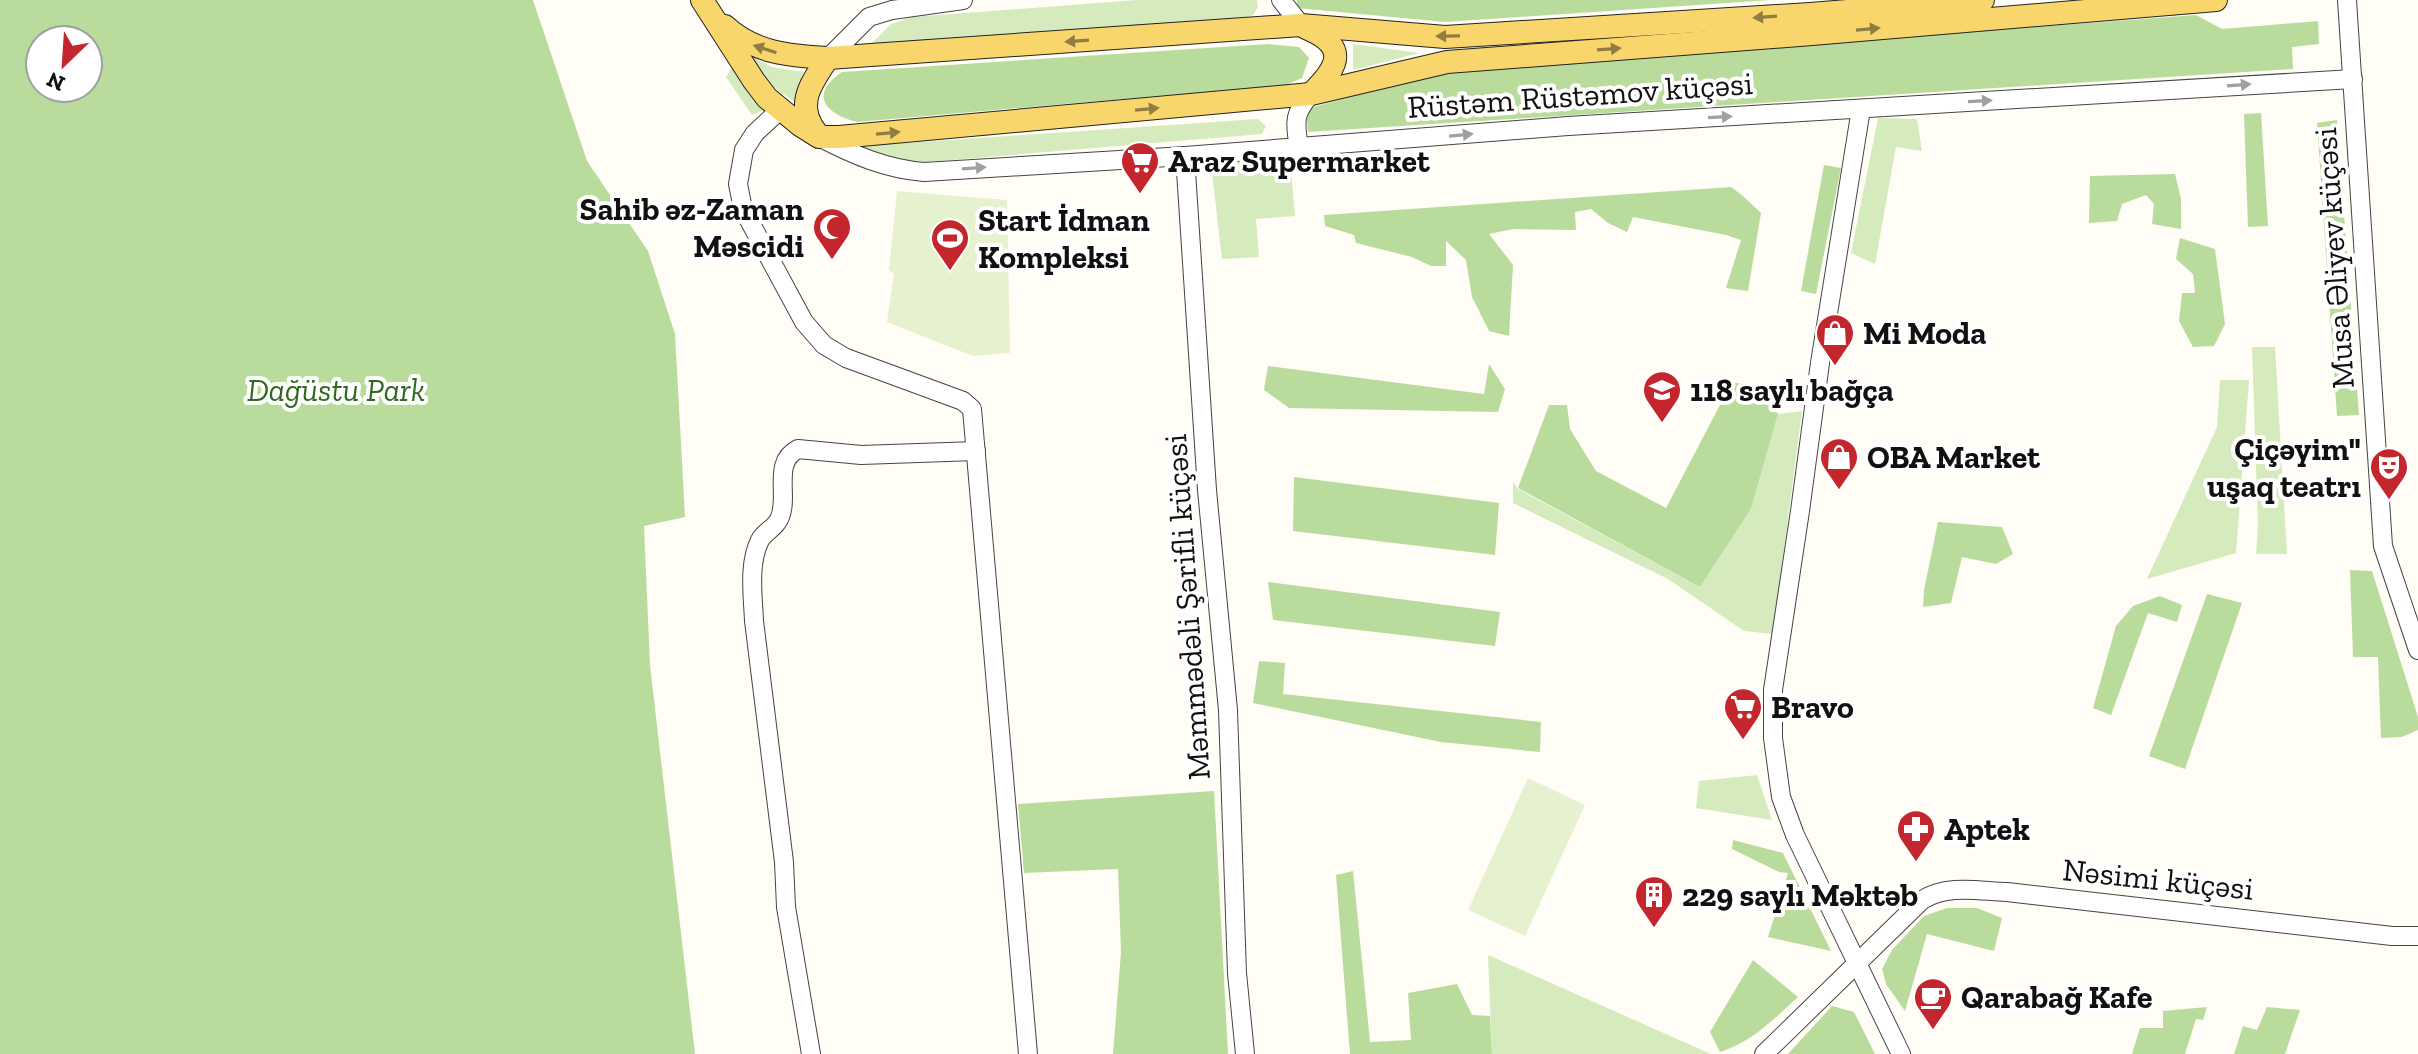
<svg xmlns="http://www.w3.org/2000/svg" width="2418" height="1054" viewBox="0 0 2418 1054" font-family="'Zilla Slab',serif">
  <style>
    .green { fill: #d5ebbd }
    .forest { fill: #b9dc9c; fill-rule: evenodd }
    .pitch { fill: #e6f2cf }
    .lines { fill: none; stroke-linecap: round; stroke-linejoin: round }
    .minor-casing { stroke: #444; stroke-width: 20 }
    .major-casing { stroke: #222; stroke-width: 24 }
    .minor { stroke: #fff; stroke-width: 18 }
    .major { stroke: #f9d66b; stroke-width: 22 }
    .oneway { fill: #917d42 }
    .oneway2 { fill: #a0a0a0 }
    .labels { text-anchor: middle; stroke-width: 8; stroke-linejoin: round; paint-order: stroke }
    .street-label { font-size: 32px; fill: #111; stroke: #fff }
    .poi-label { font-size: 32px; font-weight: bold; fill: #111; stroke: #fff; text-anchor: start }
    .park-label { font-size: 32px; font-style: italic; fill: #2f6b1f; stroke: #fff }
  </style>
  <rect width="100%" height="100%" fill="#fffdf5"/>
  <g class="green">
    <polygon points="1137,0 1257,0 1258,7 1253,15 1245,18 869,46 891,24 912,17"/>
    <polygon points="1353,44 1419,53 1353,70"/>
    <polygon points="744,52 772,67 803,72 795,102 773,87"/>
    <polygon points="732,67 764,110 752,115 726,77"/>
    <polygon points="1878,118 1917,119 1922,151 1896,147 1875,264 1851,253"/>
    <polygon points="1258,119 1266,126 1262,134 903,164 889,160 862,146"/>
    <polygon points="1290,158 1295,216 1256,219 1259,257 1222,259 1211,164"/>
    <polygon points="2252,347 2275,347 2287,554 2256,554 2258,526"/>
    <polygon points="2220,380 2249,380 2236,553 2147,579 2217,427"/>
    <polygon points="1802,411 1773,634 1744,631 1668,579 1513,503 1513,482 1518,489 1700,587 1751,509 1778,414"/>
    <polygon points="1757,775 1772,820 1696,808 1699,781"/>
    <polygon points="1488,955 1711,1054 1492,1054"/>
  </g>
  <g class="forest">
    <path d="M0,0H533L587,161L648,251L675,334L685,517L644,526L650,665L695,1054H0ZM88,40V88H40V40Z"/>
    <polygon points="1297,0 1771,0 1445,22 1297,8"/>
    <polygon points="2196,15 2222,29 2318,21 2319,44 2292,47 2293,69 1308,132 1306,109 1445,71"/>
    <path d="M1268,44L1299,47L1309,58L1302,78L1286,85L857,122C826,114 808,95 842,72Z"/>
    <polygon points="2261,113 2268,226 2248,227 2244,114"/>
    <polygon points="2337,120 2359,415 2337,416 2317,123"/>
    <polygon points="1824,165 1841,168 1816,294 1801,291"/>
    <polygon points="2175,174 2181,199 2181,229 2152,224 2154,204 2146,195 2122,204 2117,221 2089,223 2090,176"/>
    <polygon points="1731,187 1743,196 1761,213 1748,291 1726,288 1741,240 1726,235 1633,217 1627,232 1608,223 1591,209 1575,212 1576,230 1513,229 1489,234 1513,265 1509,336 1489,331 1472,297 1466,260 1446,241 1446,266 1431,266 1412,257 1356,243 1354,235 1325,226 1324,215"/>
    <polygon points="2180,238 2215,249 2225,324 2214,346 2193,347 2179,321 2182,293 2195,293 2193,274 2176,259"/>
    <polygon points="1489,364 1505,389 1498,412 1289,408 1264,390 1268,366 1484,394"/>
    <polygon points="1732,382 1755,387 1778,414 1751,509 1700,587 1518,488 1549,405 1567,405 1570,429 1596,471 1666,508"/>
    <polygon points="1294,477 1499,503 1495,555 1293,531"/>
    <polygon points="1938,522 2002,527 2013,554 1996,564 1962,557 1951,603 1923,607 1924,590"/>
    <polygon points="2350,570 2372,571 2418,717 2418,730 2402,737 2381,738 2378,657 2353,657"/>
    <polygon points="1268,582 1500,612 1495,646 1273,620"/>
    <polygon points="2207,594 2242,603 2185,769 2149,756"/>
    <polygon points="2160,596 2182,605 2177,622 2148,613 2111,715 2093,708 2116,626 2133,606"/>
    <polygon points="1259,661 1285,663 1283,694 1541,722 1540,752 1441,742 1253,703"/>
    <polygon points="1214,791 1228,1054 1113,1054 1121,952 1118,869 1024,873 1018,804"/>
    <polygon points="1733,840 1783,853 1831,951 1768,937 1788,873 1779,872 1732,849"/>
    <polygon points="1353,871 1370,1042 1411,1040 1408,993 1457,984 1472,1015 1490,1016 1492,1054 1350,1054 1336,875"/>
    <polygon points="1947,908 1977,908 2002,918 1994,951 1927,934 1905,1011 1886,984 1882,969 1892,950 1924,916"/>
    <path d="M1753,960L1798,997C1774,1019 1752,1042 1720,1052L1710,1032Z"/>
    <polygon points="1832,1006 1854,1012 1875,1054 1788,1054"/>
    <polygon points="2207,1007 2203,1020 2196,1019 2185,1054 2132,1054 2140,1028 2163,1028 2163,1011"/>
    <polygon points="2267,1007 2300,1010 2285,1054 2234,1054 2243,1026 2257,1030"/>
  </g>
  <g class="pitch">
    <polygon points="897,191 1007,200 1010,353 973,356 887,322 894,274 889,270"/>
    <polygon points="1528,778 1585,805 1525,936 1468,910"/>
  </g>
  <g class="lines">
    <g class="minor-casing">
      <g id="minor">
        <polyline points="1281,0 1301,25"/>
        <polyline points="2347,0 2383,546 2418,650"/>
        <polyline points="828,58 869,17 892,10 963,0"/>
        <polyline points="1861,109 1820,363 1800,511 1773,690 1773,738 1781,797 1795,835 1901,1054"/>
        <polyline points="780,110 755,133 744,150 738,184 743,209 804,322 824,345 846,358 963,401 972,409 1028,1054"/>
        <path d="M821,138C854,155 886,169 924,172L1185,156L1568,126L2353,79"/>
        <path d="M1299,148C1295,122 1293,114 1311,94"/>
        <polyline points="1185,156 1207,490 1228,710 1237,973 1245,1054"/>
        <path d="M811,1054L786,907L784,862L754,621C753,596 748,564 760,540C765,531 777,527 780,517C789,495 772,462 798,449L861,455L976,451"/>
        <path d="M1764,1054L1922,900C1948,884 1978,891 2007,892L2392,936H2418"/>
      </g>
    </g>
    <g class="major-casing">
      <g id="major">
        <polyline points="702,0 754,81 767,98 800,125 819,137 839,137 1311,94 1447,62 1812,34 2216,0"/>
        <path d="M725,26C754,53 790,56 828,58L1301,25L1445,37L1810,14L1983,0"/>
        <path d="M1306,28C1348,46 1340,65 1312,93"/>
        <path d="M818,135C794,106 810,85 828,58"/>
      </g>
    </g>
    <use href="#minor" class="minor"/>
    <use href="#major" class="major"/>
  </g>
  <defs><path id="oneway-solid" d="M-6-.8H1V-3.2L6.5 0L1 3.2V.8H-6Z" transform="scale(2)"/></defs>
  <g class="oneway">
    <use href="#oneway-solid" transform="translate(1765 17) rotate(176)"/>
    <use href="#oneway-solid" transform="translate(1868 29) rotate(-5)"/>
    <use href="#oneway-solid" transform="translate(1448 36) rotate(179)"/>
    <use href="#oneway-solid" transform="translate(1077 41) rotate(176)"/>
    <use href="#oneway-solid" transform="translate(765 49) rotate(-162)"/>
    <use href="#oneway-solid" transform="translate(1609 49) rotate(-4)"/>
    <use href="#oneway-solid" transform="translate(1147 109) rotate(-5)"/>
    <use href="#oneway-solid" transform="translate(888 133) rotate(-5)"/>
  </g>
  <g class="oneway2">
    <use href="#oneway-solid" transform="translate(2239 85) rotate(-4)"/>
    <use href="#oneway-solid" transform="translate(1980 101) rotate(-3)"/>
    <use href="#oneway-solid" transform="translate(1720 117) rotate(-3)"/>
    <use href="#oneway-solid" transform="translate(1461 135) rotate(-5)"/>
    <use href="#oneway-solid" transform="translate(974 168) rotate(-4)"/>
  </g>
  <defs>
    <g id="supermarket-pin" transform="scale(2)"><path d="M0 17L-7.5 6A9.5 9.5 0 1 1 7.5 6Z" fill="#c4262e" stroke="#fff"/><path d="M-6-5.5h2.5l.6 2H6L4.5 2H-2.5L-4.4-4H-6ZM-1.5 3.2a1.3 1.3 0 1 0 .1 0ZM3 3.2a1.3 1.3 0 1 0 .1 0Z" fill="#fff"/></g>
    <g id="mosque-pin" transform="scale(2)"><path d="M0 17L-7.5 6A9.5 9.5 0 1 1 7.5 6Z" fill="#c4262e" stroke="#fff"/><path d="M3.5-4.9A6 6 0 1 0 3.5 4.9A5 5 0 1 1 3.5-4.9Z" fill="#fff"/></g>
    <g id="stadium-pin" transform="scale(2)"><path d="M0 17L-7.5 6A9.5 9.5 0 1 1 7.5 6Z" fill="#c4262e" stroke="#fff"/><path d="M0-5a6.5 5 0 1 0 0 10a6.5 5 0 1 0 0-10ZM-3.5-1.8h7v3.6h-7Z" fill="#fff"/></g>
    <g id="shop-pin" transform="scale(2)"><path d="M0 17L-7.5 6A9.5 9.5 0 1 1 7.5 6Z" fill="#c4262e" stroke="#fff"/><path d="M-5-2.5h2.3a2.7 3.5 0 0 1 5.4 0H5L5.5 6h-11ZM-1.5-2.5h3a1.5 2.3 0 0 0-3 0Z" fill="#fff"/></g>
    <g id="school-pin" transform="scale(2)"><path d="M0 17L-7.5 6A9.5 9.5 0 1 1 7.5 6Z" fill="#c4262e" stroke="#fff"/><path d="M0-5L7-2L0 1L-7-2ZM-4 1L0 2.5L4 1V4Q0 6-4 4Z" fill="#fff"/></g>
    <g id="theatre-pin" transform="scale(2)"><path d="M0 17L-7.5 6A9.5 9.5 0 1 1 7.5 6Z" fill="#c4262e" stroke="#fff"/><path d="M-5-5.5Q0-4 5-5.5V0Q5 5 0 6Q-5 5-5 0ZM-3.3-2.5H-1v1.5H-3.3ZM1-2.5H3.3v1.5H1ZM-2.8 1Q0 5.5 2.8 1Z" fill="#fff"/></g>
    <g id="pharmacy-pin" transform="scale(2)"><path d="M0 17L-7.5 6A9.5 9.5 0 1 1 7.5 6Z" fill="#c4262e" stroke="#fff"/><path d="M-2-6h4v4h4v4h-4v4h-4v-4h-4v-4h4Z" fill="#fff"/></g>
    <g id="building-pin" transform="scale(2)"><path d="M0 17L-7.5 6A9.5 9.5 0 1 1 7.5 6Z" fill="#c4262e" stroke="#fff"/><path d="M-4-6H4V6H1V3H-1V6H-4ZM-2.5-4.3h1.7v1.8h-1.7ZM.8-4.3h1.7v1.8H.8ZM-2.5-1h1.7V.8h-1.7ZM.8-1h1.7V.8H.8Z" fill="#fff"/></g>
    <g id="cafe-pin" transform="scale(2)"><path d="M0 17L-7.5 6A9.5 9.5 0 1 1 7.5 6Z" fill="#c4262e" stroke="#fff"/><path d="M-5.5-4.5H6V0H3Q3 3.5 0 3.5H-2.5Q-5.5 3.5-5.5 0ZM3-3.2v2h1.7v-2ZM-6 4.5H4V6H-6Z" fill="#fff"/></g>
  </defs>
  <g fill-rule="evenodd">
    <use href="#supermarket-pin" x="1140" y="161"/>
    <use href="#mosque-pin" x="832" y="227"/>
    <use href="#stadium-pin" x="950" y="238"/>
    <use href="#shop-pin" x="1835" y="333"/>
    <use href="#school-pin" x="1662" y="390"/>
    <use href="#shop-pin" x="1839" y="457"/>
    <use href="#theatre-pin" x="2389" y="467"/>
    <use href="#supermarket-pin" x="1743" y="707"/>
    <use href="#pharmacy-pin" x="1916" y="829"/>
    <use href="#building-pin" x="1654" y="895"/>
    <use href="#cafe-pin" x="1933" y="997"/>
  </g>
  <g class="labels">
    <g class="street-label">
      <text transform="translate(1580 95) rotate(-4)" y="11">Rüstəm Rüstəmov küçəsi</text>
      <text transform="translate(2334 258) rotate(-94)" y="11">Musa Əliyev küçəsi</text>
      <text transform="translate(1187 607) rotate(-94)" y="11">Məmmədəli Şərifli küçəsi</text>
      <text transform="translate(2158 879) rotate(6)" y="11">Nəsimi küçəsi</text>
    </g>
    <g class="poi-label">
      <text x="1168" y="172">Araz Supermarket</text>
      <text x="804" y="220" text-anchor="end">Sahib əz-Zaman<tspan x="804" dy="37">Məscidi</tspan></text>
      <text x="978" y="231">Start İdman<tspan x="978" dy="37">Kompleksi</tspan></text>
      <text x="1863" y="344">Mi Moda</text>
      <text x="1690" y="401">118 saylı bağça</text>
      <text x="2361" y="460" text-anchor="end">Çiçəyim"<tspan x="2361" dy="37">uşaq teatrı</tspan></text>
      <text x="1867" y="468">OBA Market</text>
      <text x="1771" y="718">Bravo</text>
      <text x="1944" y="840">Aptek</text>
      <text x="1682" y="906">229 saylı Məktəb</text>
      <text x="1961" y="1008">Qarabağ Kafe</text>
    </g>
    <g class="park-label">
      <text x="336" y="401">Dağüstu Park</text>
    </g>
  </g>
  <g transform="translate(64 64) rotate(205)"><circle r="38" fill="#ffffff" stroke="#a0a0a0" stroke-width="2"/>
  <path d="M0-6L14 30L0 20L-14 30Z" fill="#c4262e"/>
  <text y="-12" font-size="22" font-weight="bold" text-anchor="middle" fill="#111111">N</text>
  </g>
</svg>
